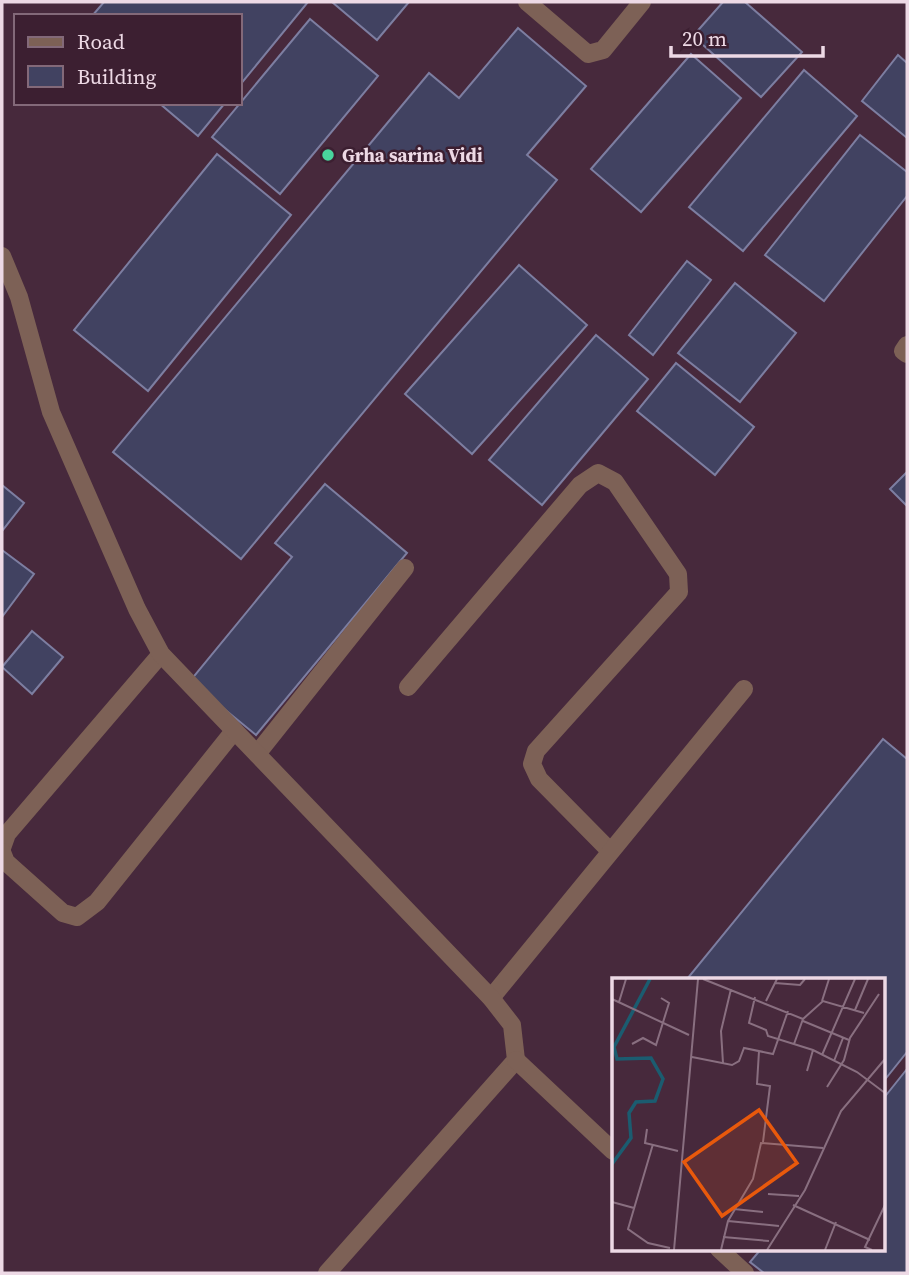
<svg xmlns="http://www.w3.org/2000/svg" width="909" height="1275" viewBox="0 0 909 1275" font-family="'Source Serif 4',serif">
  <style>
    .building { fill: #414261; stroke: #7d7ea1; stroke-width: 2 }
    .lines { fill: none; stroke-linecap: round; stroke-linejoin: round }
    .service { stroke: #7d6156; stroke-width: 18 }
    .minor { stroke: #7d6156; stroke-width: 18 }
    .poi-dot { fill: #49d49d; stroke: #3c1f31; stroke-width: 2.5 }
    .labels { text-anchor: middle; stroke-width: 5; stroke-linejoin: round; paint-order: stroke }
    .poi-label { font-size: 19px; font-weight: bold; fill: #edd9e5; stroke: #3c1f31; text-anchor: start }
    .inset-river { fill: none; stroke: #1b5c70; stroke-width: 3.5 }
    .inset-road { fill: none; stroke: #896f80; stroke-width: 2 }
    .view { fill: #e8590c; fill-opacity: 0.15; stroke: #e8590c; stroke-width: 3.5 }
    .inset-edge { fill: none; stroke: #edd9e5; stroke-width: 3.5 }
  </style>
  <rect width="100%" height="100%" fill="#47293c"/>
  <g class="building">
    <polygon points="104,2 308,2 240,85 240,16 92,16"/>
    <polygon points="332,2 409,2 377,40"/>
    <polygon points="723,2 745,2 802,52 761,97 693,36"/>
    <polygon points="310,19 378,76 280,194 212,137"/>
    <polygon points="518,28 586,86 527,155 557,180 241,559 113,452 429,73 459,98"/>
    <polygon points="691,54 741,98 641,212 591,169"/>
    <polygon points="898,55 907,63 907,138 862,101"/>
    <polygon points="804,70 857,116 743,251 689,207"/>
    <polygon points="159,103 225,103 198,136"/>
    <polygon points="860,135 907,172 907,196 824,301 765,255"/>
    <polygon points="217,154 291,215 148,391 74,330"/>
    <polygon points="687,261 711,280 653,355 629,335"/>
    <polygon points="519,265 587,325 472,454 405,394"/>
    <polygon points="735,283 796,333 740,402 678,353"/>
    <polygon points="596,335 648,379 542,505 489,460"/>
    <polygon points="676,363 754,427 715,475 637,411"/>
    <polygon points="907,472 907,506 890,489"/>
    <polygon points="325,484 407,553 256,735 190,681 292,557 275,543"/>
    <polygon points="2,485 24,503 2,531"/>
    <polygon points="2,550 34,574 2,617"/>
    <polygon points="32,631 63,657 32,694 2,667"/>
    <polygon points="883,739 907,759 907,1052 883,1082 883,979 687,979"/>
    <polygon points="907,1069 907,1273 764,1273 750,1262 761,1249 883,1249 883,1099"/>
  </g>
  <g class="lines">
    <g class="service">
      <polyline points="527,2 588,54 603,50 642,2"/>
      <polyline points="907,345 903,351 907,354"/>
      <polyline points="408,687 580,485 598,473 615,482 678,574 679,592 536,751 532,764 539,779 610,851"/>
      <polyline points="257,754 405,568"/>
      <polyline points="2,848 7,834 161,654"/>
      <polyline points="2,852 6,862 63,913 77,917 97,902 234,731"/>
      <polyline points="491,998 744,689"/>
    </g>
    <g class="minor">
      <polyline points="2,256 19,297 51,412 137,609 161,654 491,998 512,1025 516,1060 327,1273"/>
      <polyline points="516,1060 613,1151"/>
      <polyline points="719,1249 745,1273"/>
    </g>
  </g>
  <circle class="poi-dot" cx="328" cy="155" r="7"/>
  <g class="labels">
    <g class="poi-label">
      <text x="342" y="162">Grha sarina Vidi</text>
    </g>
  </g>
  <g transform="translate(612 978)">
    <rect width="273" height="273" fill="#47293c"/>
    <path class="inset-river" d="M0,186L19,160L17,135L24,124L43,123L51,101L39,80L5,81L2,69L38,1"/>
    <path class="inset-road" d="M91,1L191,41L211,23L252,35M163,5L188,7L193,1M143,19L137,45L154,52L156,58L201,72L245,94L273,115M0,21L77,57M154,23L165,1M210,23L217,1M7,24L14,1M243,32L256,1M191,43L237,62M20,66L31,60L44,67L57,25L49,20M182,66L191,41M147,73L145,106L158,108L151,164M210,77L243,1M80,79L120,87L127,83L132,70L161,76L176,33M222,83L231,60M111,85L109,53L119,11M195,93L201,72M215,109L232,82L238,60L267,16M35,151L33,165L66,173M41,166L16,251L36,265L58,270M156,216L187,218M0,224L22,230M181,227L258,262M122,231L151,234M116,243L167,248M111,259L157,263M62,272L86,1M109,272L116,243L141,201L149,165L211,170M155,272L193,212L229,133L273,81M213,272L224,244M260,272L253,269L273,227"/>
    <path class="view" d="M147,132L185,185L110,238L72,184Z"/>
    <rect width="273" height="273" class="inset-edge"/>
  </g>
  <rect width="909" height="1275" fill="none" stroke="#edd9e5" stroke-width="7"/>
  <rect x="14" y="14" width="228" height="91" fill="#3c1f31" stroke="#836979" stroke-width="2"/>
  <rect x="28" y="37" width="35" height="10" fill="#7d6156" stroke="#836979" stroke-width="2"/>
  <text x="77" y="49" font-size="21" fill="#edd9e5">Road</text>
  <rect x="28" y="66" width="35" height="21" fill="#414261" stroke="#836979" stroke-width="2"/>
  <text x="77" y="84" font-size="21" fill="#edd9e5">Building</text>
  <path d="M671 46v10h152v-10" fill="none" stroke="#edd9e5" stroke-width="3.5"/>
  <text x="682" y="46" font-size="21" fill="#edd9e5" stroke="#3c1f31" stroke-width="5" paint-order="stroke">20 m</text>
</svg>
